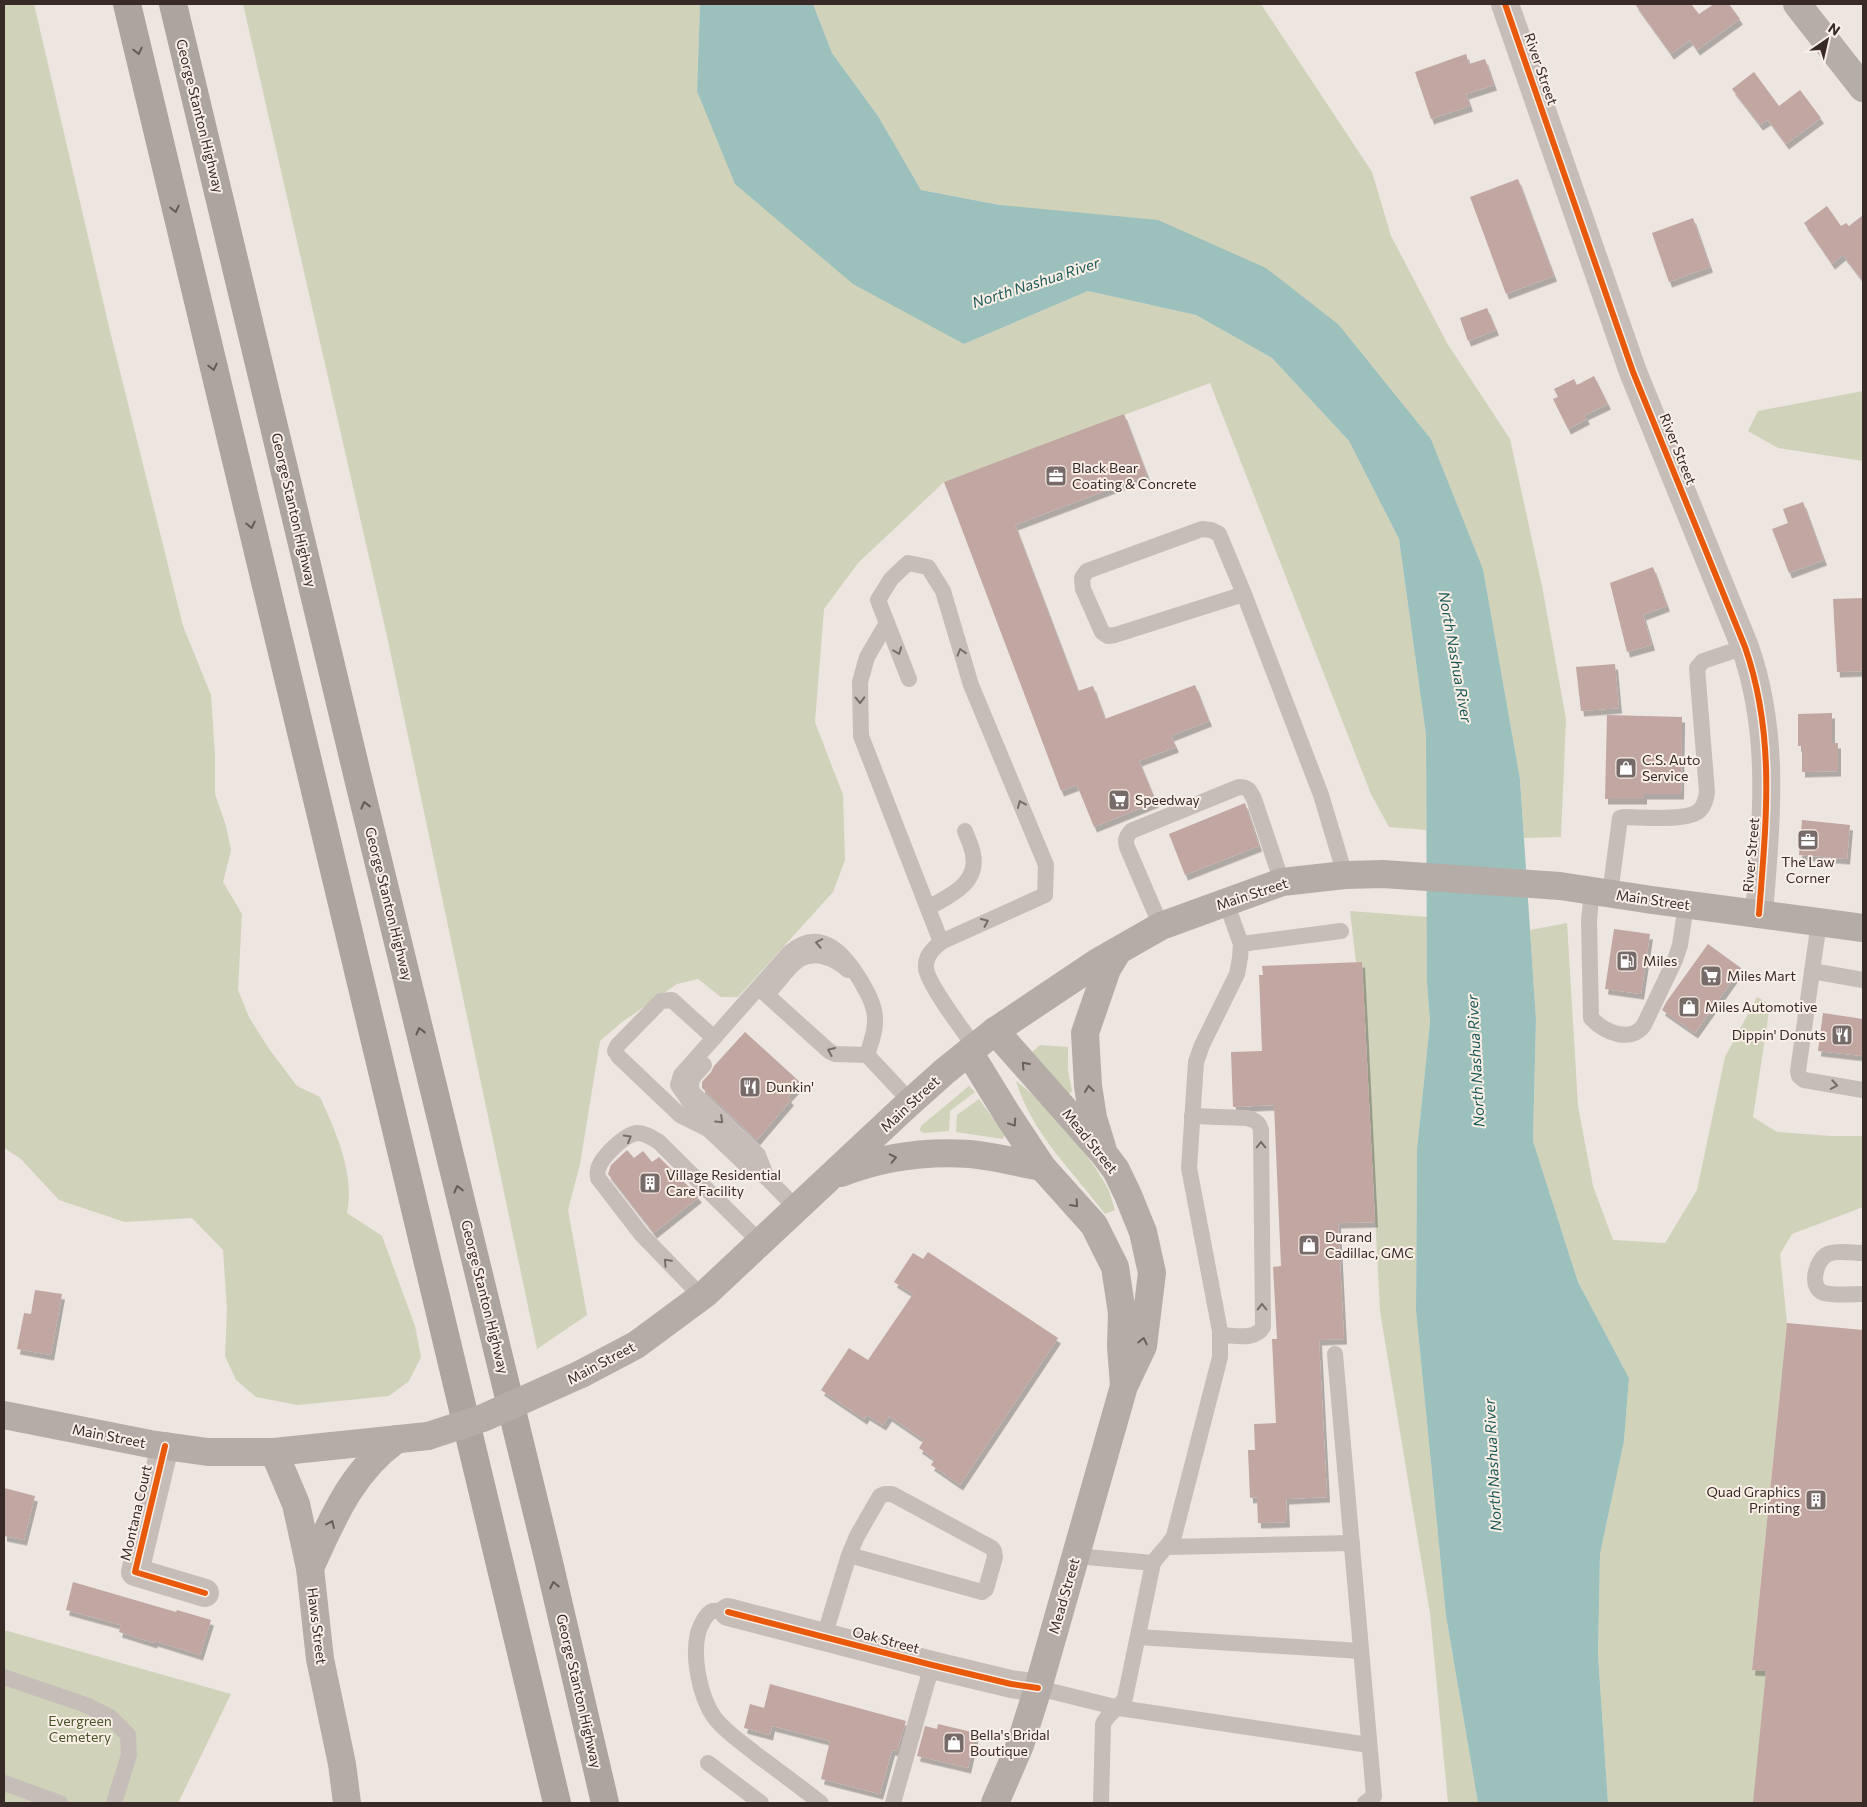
<svg xmlns="http://www.w3.org/2000/svg" width="1867" height="1807" viewBox="0 0 1867 1807" font-family="Commissioner,sans-serif">
  <style>
    .green { fill: #d0d2ba }
    .water { fill: #9cc0bc }
    .building { fill: #c1a6a1; filter: url(#shadow) }
    .lines { fill: none; stroke-linecap: round; stroke-linejoin: round }
    .service { stroke: #c6bdb9; stroke-width: 16 }
    .minor { stroke: #c6bdb9; stroke-width: 28 }
    .secondary { stroke: #b6ada9; stroke-width: 28 }
    .primary { stroke: #b5aca8; stroke-width: 28 }
    .motorway { stroke: #aba49f; stroke-width: 28 }
    .primary-bridge { stroke: #b5aca8; stroke-width: 28 }
    .cycleway-casing { stroke: #faefe7; stroke-width: 9 }
    .cycleway { stroke: #e8590c; stroke-width: 6 }
    .oneway { stroke: #655b57 }
    .oneway2 { stroke: #776c69 }
    .oneway3 { stroke: #695e5b }
    .labels { text-anchor: middle; stroke-width: 4; stroke-linejoin: round; paint-order: stroke }
    .street-label { font-size: 14px; fill: #372a27; stroke: #faefe7 }
    .poi-label { font-size: 14px; fill: #372a27; stroke: #faefe7; text-anchor: start }
    .park-label { font-size: 14px; fill: #4b552a; stroke: #faefe7 }
    .water-label { font-size: 15px; font-style: italic; fill: #1c5956; stroke: #faefe7 }
  </style>
  <defs>
    <filter id="shadow"><feDropShadow dx="3" dy="5.5" stdDeviation="0" flood-color="#0004"/></filter>
  </defs>
  <rect width="100%" height="100%" fill="#ece5e0"/>
  <g class="green">
    <path d="M4,4H34L109,327L183,626L211,695L215,756V794L226,826L231,850L223,882L242,914L238,990L249,1017L269,1049L297,1086L320,1097C336,1133 355,1173 347,1213L382,1236L415,1326L421,1357L409,1381L389,1396L298,1405L256,1397L236,1380L225,1356L227,1310L223,1250L192,1218L125,1222L59,1200L21,1159L4,1148Z"/>
    <polygon points="243,4 700,4 697,91 964,344 1088,291 1196,315 1272,358 1349,441 1399,539 1426,735 1426,830 1389,827 1371,794 1210,383 944,482 858,563 824,609 815,722 843,795 845,860 833,892 738,997 721,997 698,979 677,984 622,1022 600,1041 580,1164 568,1210 587,1315 537,1349 387,636"/>
    <polygon points="813,4 1261,4 1372,172 1391,236 1447,343 1510,439 1542,586 1566,719 1561,837 1524,838 1520,779 1483,569 1431,439 1339,325 1000,205 921,190 878,116 832,53"/>
    <polygon points="1863,391 1863,461 1778,448 1748,431 1758,411"/>
    <polygon points="1350,911 1427,917 1427,983 1430,1022 1417,1149 1416,1311 1446,1616 1478,1803 1448,1803 1430,1613 1380,1311 1362,962 1356,962"/>
    <polygon points="1567,923 1578,1106 1593,1186 1613,1240 1665,1243 1697,1190 1725,1057 1757,997 1770,1005 1753,1117 1777,1132 1831,1136 1863,1136 1863,1207 1792,1234 1780,1254 1787,1323 1752,1669 1766,1671 1754,1803 1608,1803 1598,1655 1600,1554 1624,1441 1629,1378 1578,1282 1533,1141 1536,1020 1530,930"/>
    <polygon points="1040,1045 1068,1047 1068,1070 1072,1091 1069,1094 1030,1054"/>
    <path d="M1016,1081C1048,1105 1091,1155 1109,1191C1111,1197 1113,1204 1115,1210L1105,1214C1073,1171 1032,1134 1016,1081Z"/>
    <polygon points="969,1086 975,1092 950,1111 949,1131 924,1133 920,1131 921,1126"/>
    <polygon points="979,1099 1005,1135 1003,1139 956,1132 957,1115"/>
    <polygon points="4,1630 231,1694 178,1803 4,1803"/>
  </g>
  <polygon class="water" points="700,4 813,4 832,53 878,116 921,190 1000,205 1158,220 1266,268 1339,325 1431,439 1483,569 1520,779 1536,1020 1533,1141 1578,1282 1629,1378 1624,1441 1600,1554 1598,1655 1608,1803 1478,1803 1446,1616 1416,1311 1417,1149 1430,1022 1427,983 1426,735 1399,539 1349,441 1272,358 1196,315 1088,291 964,344 853,284 735,184 697,91"/>
  <g class="building">
    <polygon points="1635,4 1691,4 1699,14 1714,4 1729,4 1740,19 1697,50 1690,40 1671,54"/>
    <polygon points="1466,54 1469,64 1485,59 1494,85 1466,94 1470,106 1431,119 1415,72"/>
    <polygon points="1754,72 1779,106 1800,90 1821,118 1786,144 1768,120 1760,125 1732,89"/>
    <polygon points="1518,179 1554,276 1506,294 1470,197"/>
    <polygon points="1827,206 1841,226 1846,223 1849,226 1863,215 1863,281 1843,255 1832,264 1804,223"/>
    <polygon points="1693,218 1710,267 1669,282 1652,233"/>
    <polygon points="1487,308 1496,330 1468,341 1460,318"/>
    <polygon points="1594,376 1608,404 1585,415 1587,419 1568,429 1553,399 1558,397 1554,389 1574,379 1577,385"/>
    <polygon points="1124,414 1147,475 1015,525 1078,691 1093,686 1105,719 1195,685 1209,721 1171,736 1176,747 1139,761 1156,802 1094,827 1077,785 1061,791 944,482"/>
    <polygon points="1803,502 1824,560 1789,573 1772,529 1788,523 1783,509"/>
    <polygon points="1653,567 1667,606 1643,615 1652,645 1627,652 1610,583"/>
    <polygon points="1863,598 1863,671 1837,672 1833,599"/>
    <polygon points="1615,664 1619,708 1581,711 1576,667"/>
    <polygon points="1832,713 1832,743 1838,743 1838,771 1802,772 1802,746 1798,746 1798,714"/>
    <polygon points="1607,715 1682,717 1681,794 1644,794 1644,799 1605,799"/>
    <polygon points="1245,803 1259,846 1185,875 1169,834"/>
    <polygon points="1802,820 1850,825 1847,859 1799,855"/>
    <polygon points="1614,929 1650,934 1641,994 1605,989"/>
    <polygon points="1708,944 1741,968 1695,1033 1662,1010 1667,1001"/>
    <polygon points="1362,962 1375,1222 1338,1223 1344,1339 1319,1340 1327,1497 1286,1499 1287,1522 1258,1523 1257,1497 1250,1498 1248,1450 1255,1450 1254,1424 1276,1423 1272,1339 1277,1339 1273,1267 1281,1266 1274,1105 1233,1107 1231,1052 1262,1051 1259,975 1263,975 1262,966"/>
    <polygon points="1823,1013 1863,1019 1863,1056 1818,1051"/>
    <polygon points="745,1032 801,1083 788,1097 791,1100 757,1140 702,1088 702,1082 711,1072 714,1066"/>
    <polygon points="627,1150 634,1158 643,1151 652,1162 659,1157 699,1197 654,1233 608,1174 611,1165"/>
    <polygon points="928,1252 1058,1338 960,1485 931,1465 935,1459 919,1448 924,1440 889,1416 883,1425 867,1415 864,1419 821,1390 849,1348 868,1360 913,1294 894,1282 913,1253 923,1259"/>
    <polygon points="35,1290 62,1294 51,1355 17,1349 24,1313 31,1314"/>
    <polygon points="1787,1323 1863,1330 1863,1803 1753,1803 1766,1671 1752,1670"/>
    <polygon points="4,1488 35,1496 24,1540 4,1536"/>
    <polygon points="73,1582 176,1612 177,1610 211,1620 200,1655 155,1641 154,1643 119,1632 121,1625 66,1610"/>
    <polygon points="770,1684 906,1721 897,1751 892,1750 880,1794 821,1779 830,1741 772,1726 770,1735 744,1728 750,1704 764,1708"/>
    <polygon points="938,1724 976,1733 968,1768 917,1756 925,1726 937,1729"/>
  </g>
  <g class="lines">
    <g class="service">
      <polyline points="1244,594 1115,635 1108,636 1102,632 1083,589 1082,578 1087,571 1202,529 1211,530 1219,534 1244,594 1321,795 1345,875"/>
      <polyline points="887,623 867,657 860,682 861,736 941,942"/>
      <path d="M909,679L878,600L891,579L908,563L928,567L943,591L971,685L1046,865L1045,895L941,942C933,949 925,956 926,968C927,983 964,1032 975,1047"/>
      <path d="M1592,891L1589,920L1591,1018C1604,1032 1631,1044 1644,1025L1675,960L1680,945L1686,905"/>
      <path d="M1610,894L1620,818L1624,817C1641,817 1688,822 1700,810C1705,805 1706,798 1707,792L1697,668L1703,661L1745,647"/>
      <path d="M928,908C949,896 979,884 973,854C972,847 968,839 965,831"/>
      <polyline points="1819,922 1798,1071 1799,1076 1804,1080 1863,1090"/>
      <path d="M1161,926L1127,847C1125,840 1126,837 1131,831L1239,787C1249,787 1250,791 1254,799L1282,882"/>
      <polyline points="1241,944 1341,931"/>
      <polyline points="1812,971 1863,980"/>
      <polyline points="759,988 829,1051 835,1054 867,1055 911,1102"/>
      <path d="M770,991C779,981 789,966 800,959C816,950 836,959 848,970"/>
      <polyline points="714,1038 672,1000 661,1001 617,1046 615,1051 619,1057 680,1115 708,1129 745,1164 767,1178 797,1209"/>
      <path d="M704,1065C696,1074 687,1080 693,1093L758,1155L767,1178"/>
      <path d="M1192,1116L1247,1118C1255,1120 1259,1122 1261,1130L1263,1327C1255,1341 1234,1335 1220,1335"/>
      <path d="M708,1129L678,1085L681,1075L789,953C819,927 842,951 859,978C866,990 874,1003 875,1017C876,1030 871,1043 867,1055"/>
      <path d="M1863,1253C1853,1253 1837,1250 1828,1254C1816,1259 1808,1288 1824,1293C1836,1296 1851,1294 1863,1294"/>
      <path d="M701,1296L642,1235L598,1178C598,1175 597,1172 598,1170C600,1158 625,1134 637,1133C646,1133 652,1138 659,1142L760,1242"/>
      <polyline points="1335,1354 1374,1796 1365,1803"/>
      <polyline points="1168,1547 1352,1543"/>
      <polyline points="1076,1556 1153,1563"/>
      <path d="M728,1612C724,1612 717,1610 713,1611C706,1613 700,1626 698,1633C692,1657 700,1697 714,1717C725,1732 743,1743 757,1755C779,1771 800,1787 821,1803"/>
      <polyline points="824,1637 849,1555 857,1536 880,1496 885,1494 892,1494 992,1548 994,1551 995,1557 986,1589 982,1592 849,1555"/>
      <polyline points="1138,1637 1361,1651"/>
      <polyline points="4,1677 86,1705 110,1717 128,1735 129,1755 114,1803"/>
      <polyline points="1038,1688 1119,1708 1369,1745"/>
      <polyline points="708,1763 761,1803"/>
      <polyline points="4,1783 60,1803"/>
      <polyline points="893,1803 932,1665"/>
      <path d="M1101,1803L1103,1724C1108,1713 1119,1708 1125,1698L1153,1563C1160,1553 1168,1546 1174,1536L1220,1357V1331L1189,1168L1196,1062L1202,1045L1237,974L1240,958L1241,944L1226,902"/>
    </g>
    <g class="minor">
      <path d="M1505,4L1633,372L1745,647C1776,736 1766,822 1759,914"/>
      <polyline points="165,1446 135,1572 205,1593"/>
      <polyline points="728,1612 932,1665 1011,1684 1038,1688"/>
    </g>
    <polyline class="secondary" points="1797,4 1863,88"/>
    <g class="primary">
      <polyline points="969,1052 1007,1114 1042,1167 1094,1225 1115,1267 1122,1313 1121,1347 1124,1385"/>
      <polyline points="1102,1147 1093,1118 1088,1086 1085,1033 1107,969 1118,951"/>
      <path d="M841,1173C882,1157 926,1151 970,1154C993,1156 1019,1163 1042,1167"/>
      <polyline points="581,1374 636,1345 705,1294 907,1105 945,1071 995,1031 1098,962 1161,926 1282,882 1345,875 1383,874 1560,886 1652,900 1863,928"/>
      <polyline points="4,1415 150,1444 208,1452 274,1452 428,1436"/>
      <polyline points="274,1452 296,1504 310,1568 320,1659 342,1764 347,1803"/>
      <path d="M310,1568C333,1518 351,1472 397,1439"/>
      <polyline points="995,1803 1020,1745 1038,1688 1124,1386 1143,1346 1152,1273 1143,1232 1128,1195 1116,1170 1104,1154 995,1031"/>
    </g>
    <g class="motorway">
      <polyline points="127,4 557,1803"/>
      <polyline points="173,4 357,774 548,1558 605,1803"/>
    </g>
    <polyline class="primary-bridge" points="428,1436 483,1418 581,1374"/>
    <g class="cycleway-casing">
      <g id="cycleway">
        <path d="M1505,4L1633,372L1745,647C1776,736 1766,822 1759,914"/>
        <polyline points="165,1446 135,1572 205,1593"/>
        <polyline points="728,1612 932,1665 1011,1684 1038,1688"/>
      </g>
    </g>
    <use href="#cycleway" class="cycleway"/>
  </g>
  <defs><path id="oneway-chevron" d="M-2-3.5L2.5 0L-2 3.5" fill="none" stroke-width="1.6" stroke-linecap="round" stroke-linejoin="round" transform="scale(1.25)"/></defs>
  <g class="oneway">
    <use href="#oneway-chevron" transform="translate(138 51) rotate(77)"/>
    <use href="#oneway-chevron" transform="translate(175 209) rotate(77)"/>
    <use href="#oneway-chevron" transform="translate(213 367) rotate(77)"/>
    <use href="#oneway-chevron" transform="translate(251 525) rotate(77)"/>
    <use href="#oneway-chevron" transform="translate(365 805) rotate(-104)"/>
    <use href="#oneway-chevron" transform="translate(420 1031) rotate(-104)"/>
    <use href="#oneway-chevron" transform="translate(458 1189) rotate(-104)"/>
    <use href="#oneway-chevron" transform="translate(554 1585) rotate(-103)"/>
  </g>
  <g class="oneway2">
    <use href="#oneway-chevron" transform="translate(898 651) rotate(69)"/>
    <use href="#oneway-chevron" transform="translate(961 652) rotate(-107)"/>
    <use href="#oneway-chevron" transform="translate(860 700) rotate(89)"/>
    <use href="#oneway-chevron" transform="translate(1021 804) rotate(-113)"/>
    <use href="#oneway-chevron" transform="translate(985 922) rotate(-24)"/>
    <use href="#oneway-chevron" transform="translate(819 943) rotate(-169)"/>
    <use href="#oneway-chevron" transform="translate(831 1051) rotate(-157)"/>
    <use href="#oneway-chevron" transform="translate(1834 1085) rotate(10)"/>
    <use href="#oneway-chevron" transform="translate(720 1120) rotate(43)"/>
    <use href="#oneway-chevron" transform="translate(628 1138) rotate(-30)"/>
    <use href="#oneway-chevron" transform="translate(1261 1145) rotate(-90)"/>
    <use href="#oneway-chevron" transform="translate(667 1262) rotate(-134)"/>
    <use href="#oneway-chevron" transform="translate(1262 1307) rotate(-90)"/>
  </g>
  <g class="oneway3">
    <use href="#oneway-chevron" transform="translate(1025 1065) rotate(-132)"/>
    <use href="#oneway-chevron" transform="translate(1089 1089) rotate(-97)"/>
    <use href="#oneway-chevron" transform="translate(1013 1123) rotate(56)"/>
    <use href="#oneway-chevron" transform="translate(893 1158) rotate(-12)"/>
    <use href="#oneway-chevron" transform="translate(1075 1204) rotate(48)"/>
    <use href="#oneway-chevron" transform="translate(1143 1341) rotate(-78)"/>
    <use href="#oneway-chevron" transform="translate(331 1524) rotate(-65)"/>
  </g>
  <defs>
    <g id="office-square" transform="scale(1.125)"><rect x="-9" y="-9" width="18" height="18" rx="4" fill="#766b68" stroke="#faefe7"/><path d="M-6-3h4V-5.5h4V-3h4V5H-6ZM-1-4.5V-3h2v-1.5ZM-6 0V1H6V0Z" fill="#fff"/></g>
    <g id="shop-square" transform="scale(1.125)"><rect x="-9" y="-9" width="18" height="18" rx="4" fill="#766b68" stroke="#faefe7"/><path d="M-5-2.5h2.3a2.7 3.5 0 0 1 5.4 0H5L5.5 6h-11ZM-1.5-2.5h3a1.5 2.3 0 0 0-3 0Z" fill="#fff"/></g>
    <g id="supermarket-square" transform="scale(1.125)"><rect x="-9" y="-9" width="18" height="18" rx="4" fill="#766b68" stroke="#faefe7"/><path d="M-6-5.5h2.5l.6 2H6L4.5 2H-2.5L-4.4-4H-6ZM-1.5 3.2a1.3 1.3 0 1 0 .1 0ZM3 3.2a1.3 1.3 0 1 0 .1 0Z" fill="#fff"/></g>
    <g id="fuel-square" transform="scale(1.125)"><rect x="-9" y="-9" width="18" height="18" rx="4" fill="#766b68" stroke="#faefe7"/><path d="M-5.5-6h7V0h2V4h1.3V-2.5L3-4.5l.8-.8L6-3V5H2.5V1h-1V6h-7ZM-4.2-4.7v3.2H.2V-4.7Z" fill="#fff"/></g>
    <g id="restaurant-square" transform="scale(1.125)"><rect x="-9" y="-9" width="18" height="18" rx="4" fill="#766b68" stroke="#faefe7"/><path d="M-5-6h1v4h1v-4h1v4h1v-4h1v5L-1.5 .5V6h-2V.5L-5-1ZM5-6V6H3V1.5H1.5Q1.5-4 5-6Z" fill="#fff"/></g>
    <g id="building-square" transform="scale(1.125)"><rect x="-9" y="-9" width="18" height="18" rx="4" fill="#766b68" stroke="#faefe7"/><path d="M-4-6H4V6H1V3H-1V6H-4ZM-2.5-4.3h1.7v1.8h-1.7ZM.8-4.3h1.7v1.8H.8ZM-2.5-1h1.7V.8h-1.7ZM.8-1h1.7V.8H.8Z" fill="#fff"/></g>
  </defs>
  <g fill-rule="evenodd">
    <use href="#office-square" x="1056" y="476"/>
    <use href="#shop-square" x="1626" y="768"/>
    <use href="#supermarket-square" x="1119" y="800"/>
    <use href="#office-square" x="1808" y="840"/>
    <use href="#fuel-square" x="1627" y="961"/>
    <use href="#supermarket-square" x="1711" y="976"/>
    <use href="#shop-square" x="1689" y="1007"/>
    <use href="#restaurant-square" x="1842" y="1035"/>
    <use href="#restaurant-square" x="750" y="1087"/>
    <use href="#building-square" x="650" y="1183"/>
    <use href="#shop-square" x="1309" y="1245"/>
    <use href="#building-square" x="1816" y="1500"/>
    <use href="#shop-square" x="954" y="1743"/>
  </g>
  <g class="labels">
    <g class="street-label">
      <text transform="translate(1541 69) rotate(71)" y="5">River Street</text>
      <text transform="translate(200 116) rotate(76)" y="5">George Stanton Highway</text>
      <text transform="translate(1678 449) rotate(68)" y="5">River Street</text>
      <text transform="translate(294 510) rotate(77)" y="5">George Stanton Highway</text>
      <text transform="translate(1751 855) rotate(-85)" y="5">River Street</text>
      <text transform="translate(1252 894) rotate(-18)" y="5">Main Street</text>
      <text transform="translate(1653 900) rotate(8)" y="5">Main Street</text>
      <text transform="translate(389 904) rotate(76)" y="5">George Stanton Highway</text>
      <text transform="translate(910 1104) rotate(-43)" y="5">Main Street</text>
      <text transform="translate(1090 1141) rotate(51)" y="5">Mead Street</text>
      <text transform="translate(485 1297) rotate(76)" y="5">George Stanton Highway</text>
      <text transform="translate(601 1363) rotate(-28)" y="5">Main Street</text>
      <text transform="translate(109 1436) rotate(11)" y="5">Main Street</text>
      <text transform="translate(136 1513) rotate(-77)" y="5">Montana Court</text>
      <text transform="translate(1064 1596) rotate(-74)" y="5">Mead Street</text>
      <text transform="translate(317 1626) rotate(83)" y="5">Haws Street</text>
      <text transform="translate(886 1640) rotate(15)" y="5">Oak Street</text>
      <text transform="translate(579 1691) rotate(77)" y="5">George Stanton Highway</text>
    </g>
    <g class="poi-label">
      <text x="1072" y="473">Black Bear<tspan x="1072" dy="16">Coating &amp; Concrete</tspan></text>
      <text x="1642" y="765">C.S. Auto<tspan x="1642" dy="16">Service</tspan></text>
      <text x="1135" y="805">Speedway</text>
      <text x="1808" y="867" text-anchor="middle">The Law<tspan x="1808" dy="16">Corner</tspan></text>
      <text x="1643" y="966">Miles</text>
      <text x="1727" y="981">Miles Mart</text>
      <text x="1705" y="1012">Miles Automotive</text>
      <text x="1826" y="1040" text-anchor="end">Dippin' Donuts</text>
      <text x="766" y="1092">Dunkin'</text>
      <text x="666" y="1180">Village Residential<tspan x="666" dy="16">Care Facility</tspan></text>
      <text x="1325" y="1242">Durand<tspan x="1325" dy="16">Cadillac, GMC</tspan></text>
      <text x="1800" y="1497" text-anchor="end">Quad Graphics<tspan x="1800" dy="16">Printing</tspan></text>
      <text x="970" y="1740">Bella's Bridal<tspan x="970" dy="16">Boutique</tspan></text>
    </g>
    <g class="park-label">
      <text x="80" y="1726">Evergreen<tspan x="80" dy="16">Cemetery</tspan></text>
    </g>
    <g class="water-label">
      <text transform="translate(1036 283) rotate(-18)" y="5">North Nashua River</text>
      <text transform="translate(1455 657) rotate(80)" y="5">North Nashua River</text>
      <text transform="translate(1476 1061) rotate(-93)" y="5">North Nashua River</text>
      <text transform="translate(1493 1465) rotate(-93)" y="5">North Nashua River</text>
    </g>
  </g>
  <rect width="1867" height="1807" fill="none" stroke="#372a27" stroke-width="10"/>
  <g transform="translate(1827 40) rotate(34)" stroke="#faefe7" stroke-width="4" paint-order="stroke">
  <path d="M0-4L9 19L0 12L-9 19Z" fill="#372a27"/>
  <text y="-8" font-size="14" font-weight="bold" text-anchor="middle" fill="#372a27">N</text>
  </g>
</svg>
